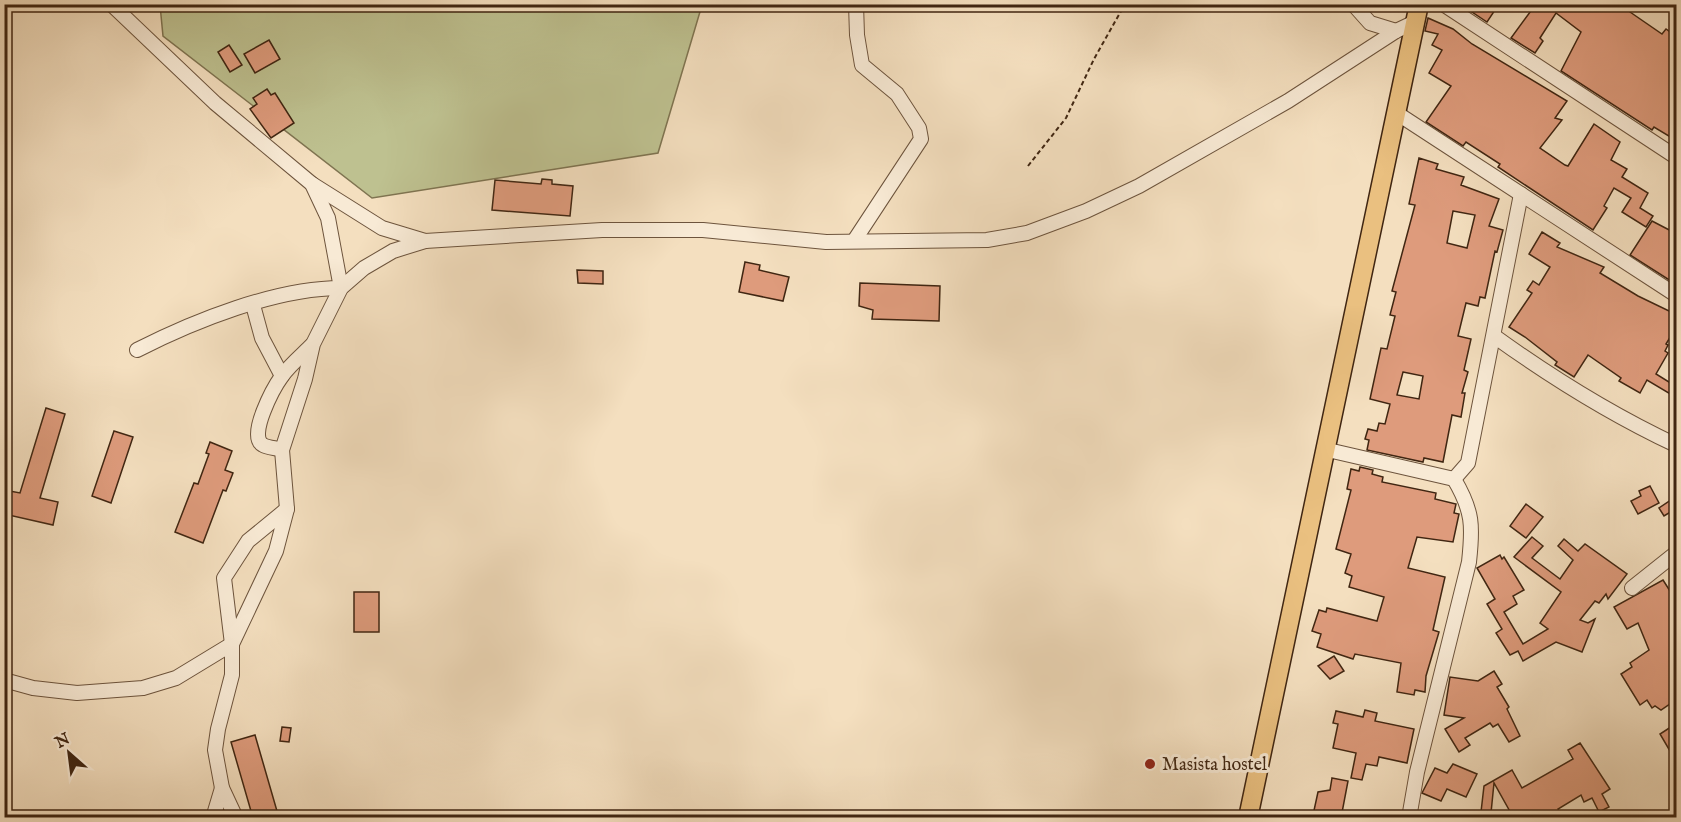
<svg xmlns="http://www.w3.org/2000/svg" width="1681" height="822" viewBox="0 0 1681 822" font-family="'IM FELL English',serif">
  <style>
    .green { fill: #bec190; stroke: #7f7451; stroke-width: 1.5 }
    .building { fill: #de9b7c; stroke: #402612; stroke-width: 1.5; fill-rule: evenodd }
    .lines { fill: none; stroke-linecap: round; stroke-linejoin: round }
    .minor-casing { stroke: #6d543d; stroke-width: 16 }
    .major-casing { stroke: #402612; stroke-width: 21 }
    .path { stroke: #402612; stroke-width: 2; stroke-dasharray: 4.5 3; stroke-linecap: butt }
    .minor { stroke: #f8ead5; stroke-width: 14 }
    .major { stroke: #eac080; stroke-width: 18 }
    .poi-dot { fill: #8f2418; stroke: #f8ead5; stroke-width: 2 }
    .labels { text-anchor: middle; stroke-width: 6; stroke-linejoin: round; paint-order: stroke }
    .poi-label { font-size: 18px; fill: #402612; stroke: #f8ead5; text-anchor: start }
  </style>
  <rect width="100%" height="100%" fill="#f4dfbf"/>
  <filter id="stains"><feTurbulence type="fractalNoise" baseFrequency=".00333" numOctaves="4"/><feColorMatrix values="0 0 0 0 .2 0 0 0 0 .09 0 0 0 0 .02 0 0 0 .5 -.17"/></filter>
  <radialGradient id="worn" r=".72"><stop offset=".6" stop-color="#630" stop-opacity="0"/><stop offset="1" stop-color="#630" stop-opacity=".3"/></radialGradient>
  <polygon class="green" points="160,5 702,5 658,153 372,198 163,36"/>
  <g class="building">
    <polygon points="1460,4 1499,4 1487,22"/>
    <polygon points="1536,4 1588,4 1598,11 1603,4 1624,4 1632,10 1630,12 1662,34 1666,29 1677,37 1677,141 1654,127 1652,130 1561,71 1581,32 1556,13 1540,38 1543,41 1535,53 1511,38"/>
    <polygon points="1428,18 1453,29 1472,44 1567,101 1555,118 1562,120 1540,148 1565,165 1568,166 1594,124 1620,142 1611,160 1627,169 1622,177 1648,193 1640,208 1653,216 1646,227 1622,212 1631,198 1614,188 1604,206 1607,208 1593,230 1498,167 1500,164 1466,142 1463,146 1426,122 1451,86 1429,73 1442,50 1432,45 1438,34 1425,31"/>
    <polygon points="269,40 280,59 255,73 244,54"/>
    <polygon points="229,45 242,65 230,72 218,52"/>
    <polygon points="267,89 271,95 275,93 294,123 271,138 250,109 257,104 253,98"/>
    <path d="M1419,158L1438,164L1436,169L1464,177L1461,185L1499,199L1489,226L1503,230L1497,252L1495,251L1485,298L1480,297L1478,306L1466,303L1458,336L1471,339L1464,370L1468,372L1462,393H1465L1461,417L1452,415L1443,462L1424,458L1423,462L1367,450L1369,440L1365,439L1368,429L1377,431L1379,423L1385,424L1390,404L1370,399L1381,348L1387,349L1395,316L1390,315L1396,292L1392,291L1415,205L1409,204ZM1453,211L1475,215L1467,248L1447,243ZM1403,372L1423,376L1419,399L1397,395Z"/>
    <polygon points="542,179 552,180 552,184 573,186 570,216 492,210 495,180 541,184"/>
    <polygon points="1652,221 1677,234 1677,279 1674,283 1630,255"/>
    <polygon points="1542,232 1560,243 1557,247 1604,267 1600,273 1638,296 1669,311 1673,303 1677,304 1677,326 1666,344 1668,345 1665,351 1668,353 1656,374 1677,387 1677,398 1647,380 1640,393 1619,381 1621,378 1588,355 1574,377 1555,365 1557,362 1525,337 1509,327 1532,293 1527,290 1533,281 1539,285 1550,267 1529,254"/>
    <polygon points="745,262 760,265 759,270 789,277 783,301 739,292"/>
    <polygon points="577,270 603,271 603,284 578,283"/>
    <polygon points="860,283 940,286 939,321 872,319 873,310 859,306"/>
    <polygon points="46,408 65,414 40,498 58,502 53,525 4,514 4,490 20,493"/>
    <polygon points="114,431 133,437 111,503 92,496"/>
    <polygon points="210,442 232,451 225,470 233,473 226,491 223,490 203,543 175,532 194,483 198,484 209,454 206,453"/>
    <polygon points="1360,467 1373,470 1372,474 1383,477 1382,482 1436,493 1435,499 1456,504 1454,513 1459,514 1453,542 1417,537 1408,568 1445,577 1433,630 1439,632 1426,676 1425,692 1415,690 1414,695 1397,692 1401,663 1355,654 1353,659 1317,647 1321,634 1312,631 1319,610 1326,612 1327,608 1377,621 1384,597 1349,587 1352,576 1345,573 1351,554 1336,549 1351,490 1347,489 1351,469 1359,471"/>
    <polygon points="1650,486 1659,503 1638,514 1631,501 1641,496 1639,491"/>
    <polygon points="1677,496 1677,508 1664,516 1659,508"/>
    <polygon points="1526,504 1543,517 1526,538 1510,526"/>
    <polygon points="1532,537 1543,546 1532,558 1560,579 1573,560 1558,546 1564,539 1578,551 1585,544 1627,574 1608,599 1606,594 1599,603 1595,601 1580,620 1588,623 1595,619 1582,652 1556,642 1523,661 1518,651 1510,655 1496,633 1502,629 1487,604 1495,599 1477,568 1500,555 1502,559 1504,557 1524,590 1513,596 1517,604 1504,612 1523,644 1548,629 1540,623 1561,592 1514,557"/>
    <polygon points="1663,580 1677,602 1677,699 1661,710 1655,706 1652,708 1647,700 1640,705 1621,674 1632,667 1630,663 1649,650 1638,623 1627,629 1614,607"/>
    <rect x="354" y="592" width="25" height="40"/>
    <polygon points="1334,656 1344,671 1330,679 1318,666"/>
    <polygon points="1494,671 1502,684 1497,687 1509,707 1507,709 1520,736 1509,742 1498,724 1493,727 1490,723 1465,738 1470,745 1459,752 1445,729 1464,718 1444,715 1450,677 1478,681"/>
    <polygon points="1365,710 1377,713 1375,721 1414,729 1407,763 1379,757 1377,766 1366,764 1362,780 1351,778 1356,753 1333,748 1338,724 1333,723 1336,711 1363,717"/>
    <polygon points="1677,723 1677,763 1660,734"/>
    <polygon points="282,727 291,728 289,742 280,741"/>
    <polygon points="255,735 279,818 253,818 231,742"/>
    <polygon points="1580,743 1610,789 1602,794 1609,807 1599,812 1592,798 1584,802 1581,795 1558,809 1563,818 1512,815 1494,783 1491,813 1481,812 1484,786 1512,770 1522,788 1573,759 1568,750"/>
    <polygon points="1453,764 1477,774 1466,797 1447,789 1441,801 1422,793 1435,768 1447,773"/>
    <polygon points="1332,778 1348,781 1341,818 1313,815 1318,792 1330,790"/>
  </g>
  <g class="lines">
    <g class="minor-casing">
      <g id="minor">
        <path d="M111,4L215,103L312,184L328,218L341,288C276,288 194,321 137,350"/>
        <polyline points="1353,4 1370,23 1396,31"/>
        <polyline points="1443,4 1676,157"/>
        <polyline points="1398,114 1676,295"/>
        <polyline points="312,184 382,228 425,241"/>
        <polyline points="854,241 921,139 919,128 897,94 862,65 857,35 856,4"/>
        <polyline points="253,305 262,338 282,376"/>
        <path d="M1494,336C1551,377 1612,415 1676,445"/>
        <path d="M282,450C277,448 268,448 263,445C247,436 274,387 282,376C290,365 302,355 312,345"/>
        <polyline points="1328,450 1454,479 1468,463 1521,194"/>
        <polyline points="1632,588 1676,553"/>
        <polyline points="4,680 33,688 77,693 143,688 176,678 232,644 276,551 287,509 282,450 305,379 313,344 341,288 364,268 393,251 425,241 602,230 703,230 826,242 987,240 1027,233 1086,211 1139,186 1288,101 1396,31 1415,22"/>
        <polyline points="213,818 222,788"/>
        <polyline points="236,818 222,788 215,750 218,729 232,675 232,644 224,578 248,541 287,509"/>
        <path d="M1409,818L1417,772L1469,562C1473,526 1473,511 1454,479"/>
      </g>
    </g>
    <g class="major-casing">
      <polyline id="major" points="1248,818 1419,4"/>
    </g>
    <polyline class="path" points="1028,166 1066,118 1094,59 1125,4"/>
    <use href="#minor" class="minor"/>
    <use href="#major" class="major"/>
  </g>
  <circle class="poi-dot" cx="1150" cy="764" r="6"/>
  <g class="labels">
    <g class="poi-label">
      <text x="1162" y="770">Masista hostel</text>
    </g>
  </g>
  <rect width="1681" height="822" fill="none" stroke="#f4dfbf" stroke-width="24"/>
  <rect x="6" y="6" width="1669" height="810" fill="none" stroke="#402612" stroke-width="3"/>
  <rect x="12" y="12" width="1657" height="798" fill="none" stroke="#402612" stroke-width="1.5"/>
  <g transform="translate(69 753) rotate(332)" stroke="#f8ead5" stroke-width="4.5" paint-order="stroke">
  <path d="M0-4.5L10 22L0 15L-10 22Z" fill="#402612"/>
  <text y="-9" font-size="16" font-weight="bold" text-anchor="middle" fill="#402612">N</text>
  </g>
  <rect width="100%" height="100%" filter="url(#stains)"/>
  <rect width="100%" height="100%" fill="url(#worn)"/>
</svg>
